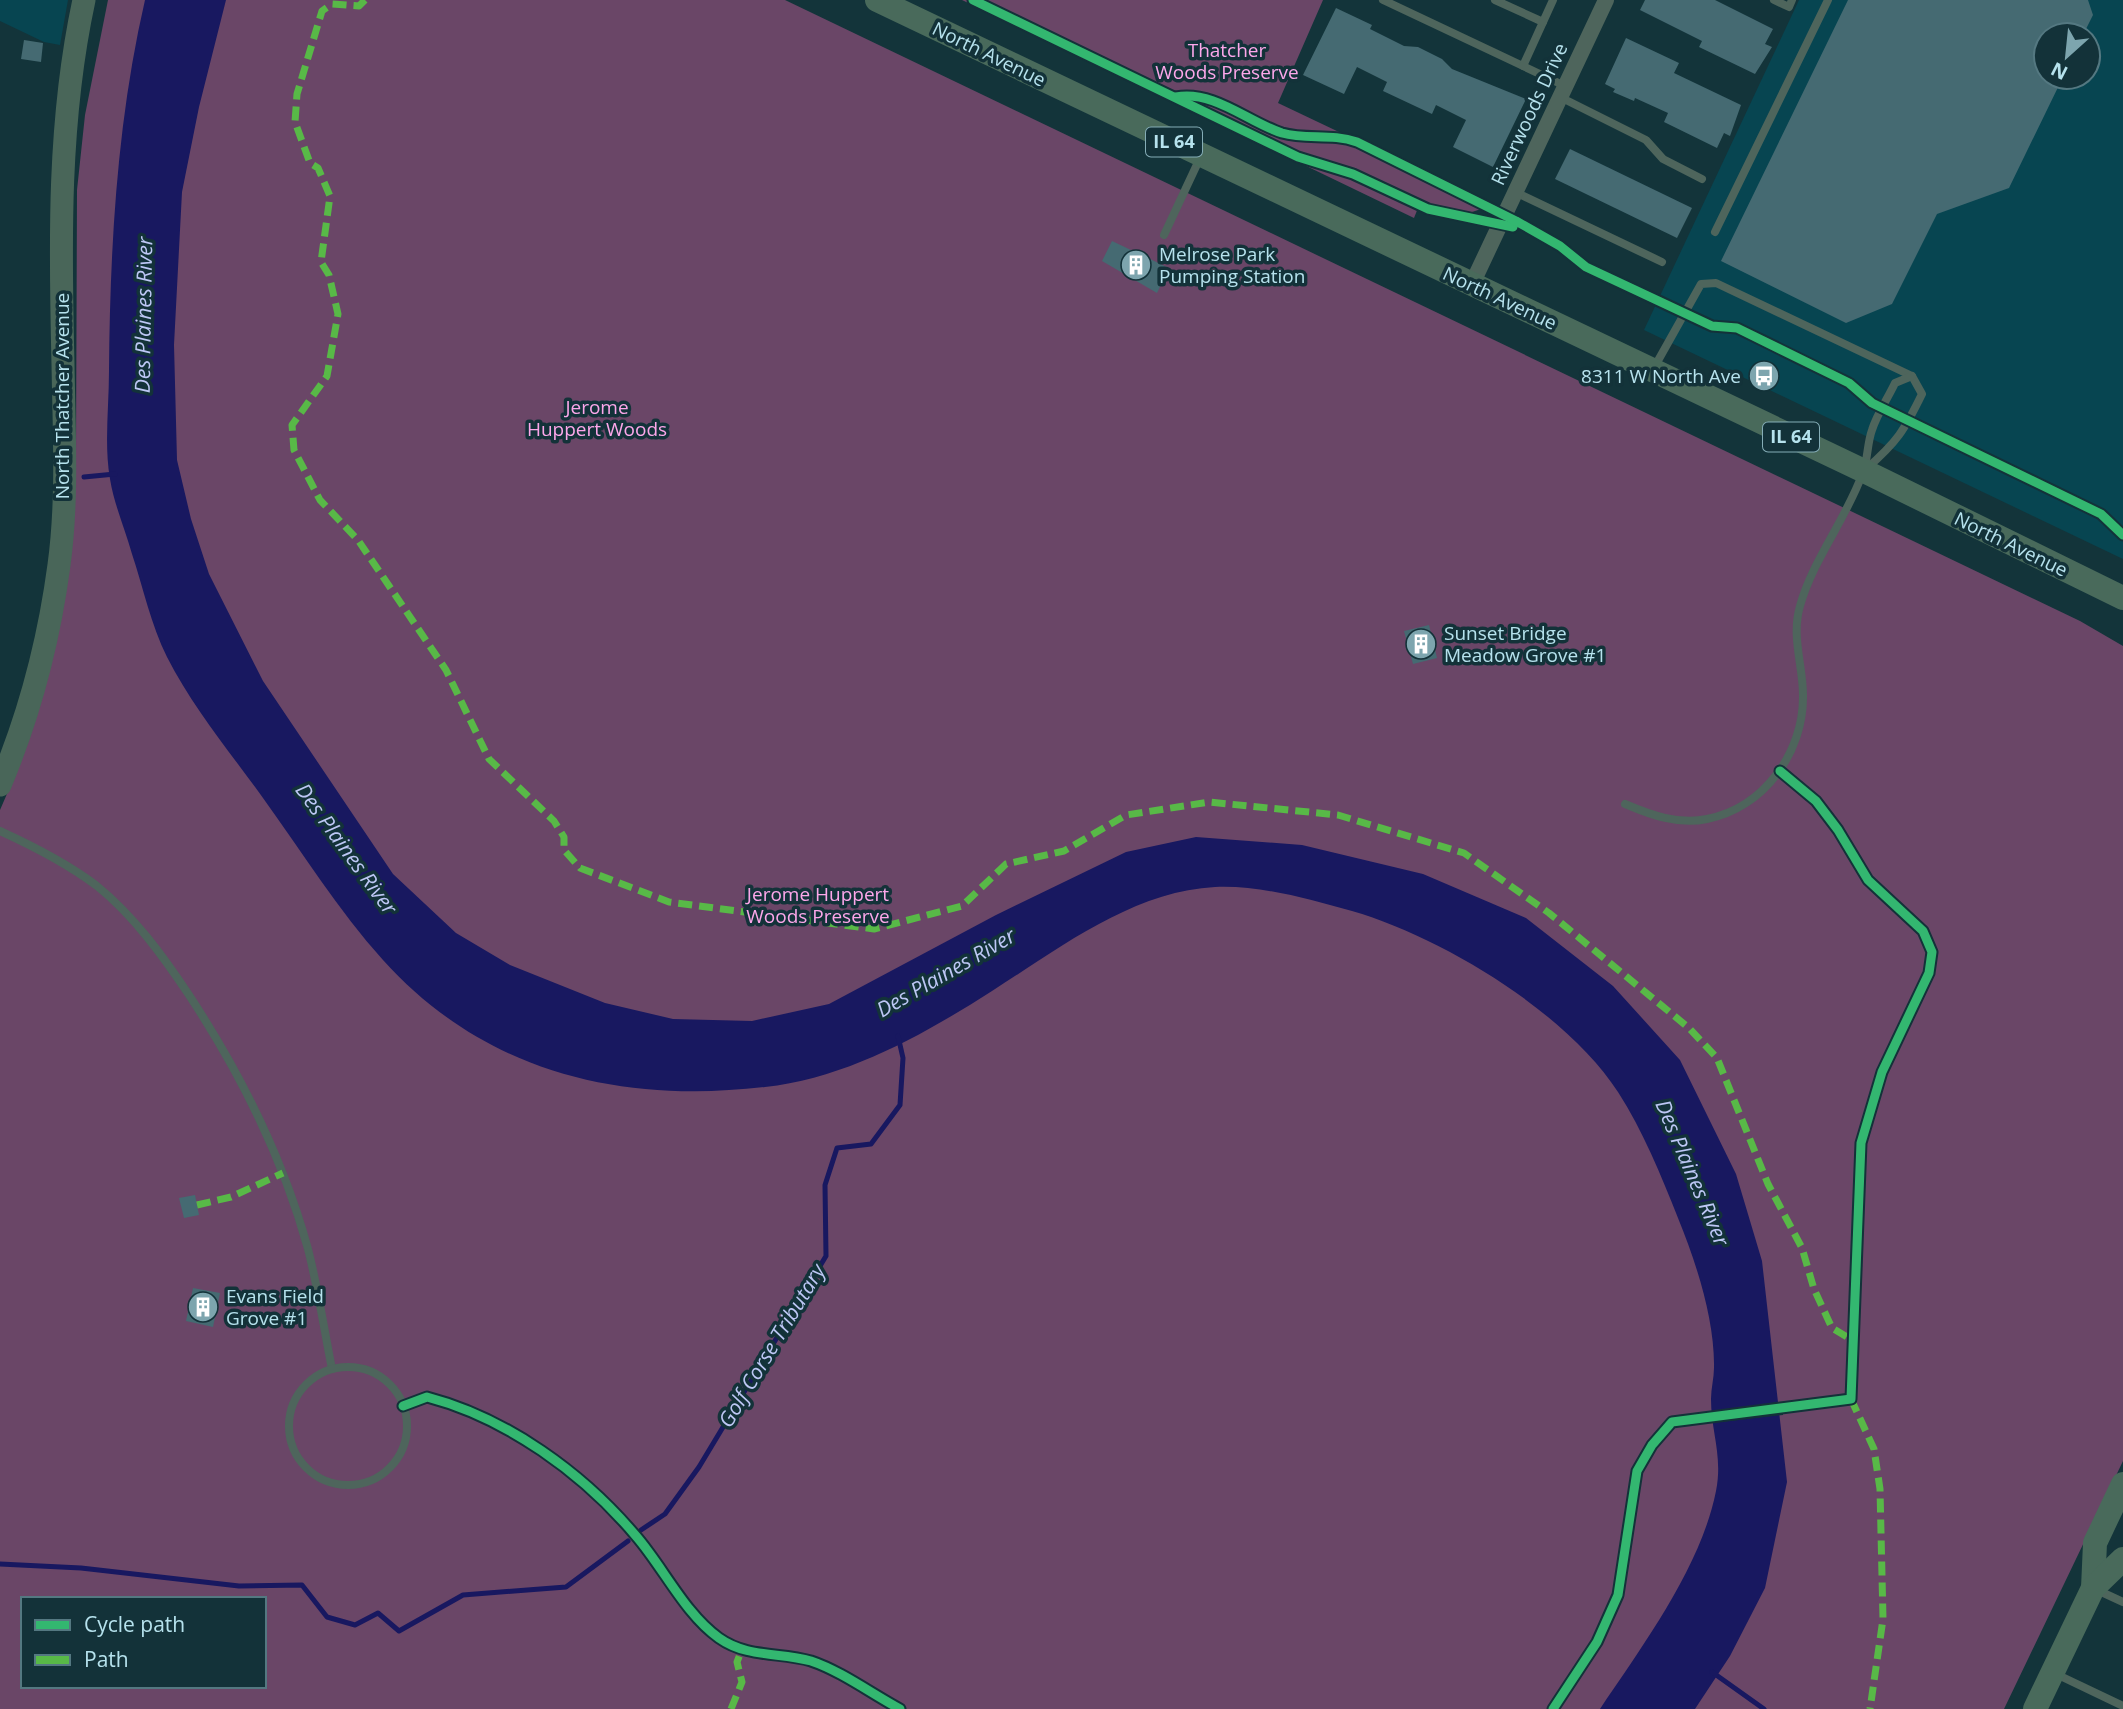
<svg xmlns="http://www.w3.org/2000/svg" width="2123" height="1709" viewBox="0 0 2123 1709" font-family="'Open Sans',sans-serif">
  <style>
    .built { fill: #074551; fill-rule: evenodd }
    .green { fill: #6a4667; fill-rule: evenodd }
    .water { fill: #181860 }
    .pier { fill: #13343a }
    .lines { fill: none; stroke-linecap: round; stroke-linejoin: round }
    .stream { stroke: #181860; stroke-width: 5 }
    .building { fill: #456a72 }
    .lane { stroke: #4e655c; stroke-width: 8 }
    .street { stroke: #4e655c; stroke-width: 16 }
    .secondary { stroke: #496659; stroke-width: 23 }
    .primary { stroke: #496a5b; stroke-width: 24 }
    .quiet { stroke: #58b947; stroke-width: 7; stroke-dasharray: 14 7; stroke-linecap: butt }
    .cycleway-casing { stroke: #133239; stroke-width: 13 }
    .cycleway { stroke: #33b770; stroke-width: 9 }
    .labels { text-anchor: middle; stroke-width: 7; stroke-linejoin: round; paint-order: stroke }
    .shield { fill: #133239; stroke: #85adb7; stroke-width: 2 }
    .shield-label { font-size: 18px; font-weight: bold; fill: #b6e2ed }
    .park-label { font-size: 19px; fill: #fca7ea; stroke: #133239 }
    .street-label { font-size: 19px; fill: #b6e2ed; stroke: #133239 }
    .poi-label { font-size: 19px; fill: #b6e2ed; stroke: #133239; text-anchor: start }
    .water-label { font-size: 21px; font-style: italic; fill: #bdc7f5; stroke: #133239 }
  </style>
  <rect width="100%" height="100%" fill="#13343a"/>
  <g class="built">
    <polygon points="0,0 68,0 60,45 44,42 0,21"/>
    <path d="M1799,0H2123V559L1644,330ZM2046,35H2088V77H2046Z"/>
  </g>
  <g class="green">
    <path d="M108,0H785L2080,621L2123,646V1461L2004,1709H0V810L16,773L76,450L77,190L85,115ZM23,1599H264V1686H23Z"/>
    <polygon points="962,0 1323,0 1278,103 1339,132 1291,132 1266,122 1263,128 1297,139 1346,141 1481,206 1481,209 1469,213 1429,206 1350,169 1302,154 1260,134 1257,140 1300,161 1351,176 1418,208 1414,218"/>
  </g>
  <path class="water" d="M145,0H226L199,107L182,192L174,345L177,460L191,519L209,574L263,681L393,874L456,933L510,965L605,1003L673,1019L752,1021L829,1004L996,915L1126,852L1196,837L1302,845L1423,874L1526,918L1613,986L1680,1060L1736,1174L1762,1261L1787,1482L1765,1588L1730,1656L1695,1709H1600C1643,1645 1701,1567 1716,1491C1723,1456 1711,1432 1711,1399C1711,1388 1714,1378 1714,1368C1715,1320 1696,1262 1678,1218C1661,1175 1643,1131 1618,1092C1566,1012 1442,937 1352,911C1308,899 1261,885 1215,887C1133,891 1058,949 992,991C923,1035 847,1078 765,1087C620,1104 484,1072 383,960C338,910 302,852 263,798C230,752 193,708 167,657C151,625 143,587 132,554C125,529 114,504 110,479C104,445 109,406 109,371C110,247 117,121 145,0Z"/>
  <polygon class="pier" points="1782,1404 1783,1415 1711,1423 1709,1412"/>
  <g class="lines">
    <g class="stream">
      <polyline points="84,477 115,474"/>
      <polyline points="641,1530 665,1514 699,1467 826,1256 825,1185 837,1148 871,1144 900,1105 903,1058 898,1036"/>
      <polyline points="0,1564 81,1568 239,1586 302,1585 327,1617 355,1625 378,1613 399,1631 463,1595 566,1587 628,1541"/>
      <polyline points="1712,1672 1764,1709"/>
    </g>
  </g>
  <g class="building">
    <polygon points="1645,0 1715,0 1773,29 1765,44 1772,47 1755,74 1699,47 1702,41 1640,10"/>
    <polygon points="1848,0 2088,0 2093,15 2083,35 2046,35 2046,77 2063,77 2009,188 1937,214 1892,304 1846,323 1721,261"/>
    <polygon points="1336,8 1372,25 1370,29 1404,46 1418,47 1442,59 1452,69 1526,99 1493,167 1453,147 1466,120 1436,105 1432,114 1383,91 1387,82 1357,67 1344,94 1303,75"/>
    <polygon points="1626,38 1679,63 1674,73 1741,105 1730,136 1724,133 1717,148 1664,122 1668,113 1635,98 1634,101 1613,92 1615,89 1605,84"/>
    <polygon points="24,40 43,43 41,62 21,59"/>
    <polygon points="1570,149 1692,208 1677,238 1555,179"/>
    <polygon points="1112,241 1169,268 1157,293 1102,261"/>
    <polygon points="1429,625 1437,658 1413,664 1404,631"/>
    <polygon points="195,1195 199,1215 184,1218 179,1198"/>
    <polygon points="193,1288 220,1293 213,1327 186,1321"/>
  </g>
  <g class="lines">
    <g class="lane">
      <polyline points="1383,0 1523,66"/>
      <polyline points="1495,0 1543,22 1523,66 1565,86"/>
      <polyline points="1774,0 1789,7 1792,0"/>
      <polyline points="1543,22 1553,0"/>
      <polyline points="1560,97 1646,140 1663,159 1702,179"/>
      <polyline points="1515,192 1662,262"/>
      <polyline points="1715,232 1828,0"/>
      <polyline points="1164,235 1200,158"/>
      <path d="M1655,366L1701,284L1716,283L1912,376L1922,394C1904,431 1897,442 1866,469"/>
      <path d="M1625,804C1651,815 1678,825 1707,819C1764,808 1804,752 1803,695C1803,665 1791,637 1800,606C1813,559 1847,518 1863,472C1868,459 1867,444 1872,430C1877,414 1888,398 1895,383L1912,376"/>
      <path d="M0,831C33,846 68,864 97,886C134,916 163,956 189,995C241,1074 283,1158 308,1249C318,1288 324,1329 332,1369"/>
      <circle cx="348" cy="1426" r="59"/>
      <polyline points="2097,1590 2123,1602"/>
      <polyline points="2056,1674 2123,1706"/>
    </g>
    <polyline class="street" points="1472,284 1606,0"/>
    <path class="secondary" d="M0,785C29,716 49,640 59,565C68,499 64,431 63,364C60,242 58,120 84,0"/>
    <g class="primary">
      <polyline points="877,0 1864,471 2123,598"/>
      <polyline points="2093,1588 2095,1543 2123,1484"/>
      <polyline points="2035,1709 2093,1588 2123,1559"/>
    </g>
    <g class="quiet">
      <polyline points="365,0 359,6 332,4 322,11 297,94 295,122 310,163 318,168 330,196 321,262 329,275 338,314 327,376 292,425 294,450 320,500 358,540 446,670 489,759 554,821 564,837 564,850 580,868 669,902 874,929 962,906 1006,864 1064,851 1126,815 1209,802 1338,815 1464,853 1549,913 1689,1028 1717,1058 1768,1184 1802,1248 1814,1289 1832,1328 1852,1340"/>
      <polyline points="197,1205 231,1197 283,1173"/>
      <polyline points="1851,1399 1874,1449 1880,1489 1883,1619 1870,1709"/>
      <polyline points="731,1709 742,1682 737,1662 742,1649"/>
    </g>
    <g class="cycleway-casing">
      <g id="cycleway">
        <polyline points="973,0 1298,157 1353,174 1428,209 1513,227"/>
        <path d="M1176,97C1214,90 1248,122 1282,133C1307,140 1331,133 1357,142L1516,221L1560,246L1586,267L1712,326L1737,328L1849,383L1872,403L2101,514L2123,535"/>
        <path d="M403,1406L427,1397C507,1418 583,1473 636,1536C663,1567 685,1614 719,1638C747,1658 780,1652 811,1661C841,1671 872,1694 900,1709"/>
        <polyline points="1553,1709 1597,1642 1618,1595 1637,1471 1652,1445 1672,1422 1851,1399 1861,1143 1882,1072 1929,973 1932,952 1923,931 1868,880 1838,830 1816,801 1780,771"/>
      </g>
    </g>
    <use href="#cycleway" class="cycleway"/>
  </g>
  <defs>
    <g id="building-disc" transform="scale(1.575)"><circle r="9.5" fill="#7da5ae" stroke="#133239"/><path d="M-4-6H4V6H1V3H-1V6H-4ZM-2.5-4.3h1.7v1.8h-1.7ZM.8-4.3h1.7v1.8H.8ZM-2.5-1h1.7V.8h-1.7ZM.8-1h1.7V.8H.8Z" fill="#fff"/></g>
    <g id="bus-disc" transform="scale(1.575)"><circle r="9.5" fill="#7da5ae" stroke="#133239"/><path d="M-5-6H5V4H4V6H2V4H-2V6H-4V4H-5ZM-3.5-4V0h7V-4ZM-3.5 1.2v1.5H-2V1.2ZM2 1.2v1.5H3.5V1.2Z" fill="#fff"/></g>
  </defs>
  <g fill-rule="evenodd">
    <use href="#building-disc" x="1136" y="265"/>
    <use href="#bus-disc" x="1764" y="376"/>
    <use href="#building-disc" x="1421" y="644"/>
    <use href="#building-disc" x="203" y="1307"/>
  </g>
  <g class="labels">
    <g class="shield">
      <rect x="1146" y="127.5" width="56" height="29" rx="5"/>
      <rect x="1763" y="422.5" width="56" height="29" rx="5"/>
    </g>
    <g class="shield-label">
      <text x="1174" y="148">IL 64</text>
      <text x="1791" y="443">IL 64</text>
    </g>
    <g class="park-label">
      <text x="1227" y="57">Thatcher<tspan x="1227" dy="22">Woods Preserve</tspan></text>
      <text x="597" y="414">Jerome<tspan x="597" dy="22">Huppert Woods</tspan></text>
      <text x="818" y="901">Jerome Huppert<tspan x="818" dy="22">Woods Preserve</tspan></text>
    </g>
    <g class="street-label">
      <text transform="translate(989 54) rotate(26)" y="7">North Avenue</text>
      <text transform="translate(1529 114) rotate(-65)" y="7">Riverwoods Drive</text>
      <text transform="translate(1500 298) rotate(25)" y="7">North Avenue</text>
      <text transform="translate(62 396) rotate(-90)" y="7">North Thatcher Avenue</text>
      <text transform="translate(2011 544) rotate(26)" y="7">North Avenue</text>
    </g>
    <g class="poi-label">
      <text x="1159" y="261">Melrose Park<tspan x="1159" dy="22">Pumping Station</tspan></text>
      <text x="1741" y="383" text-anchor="end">8311 W North Ave</text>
      <text x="1444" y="640">Sunset Bridge<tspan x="1444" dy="22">Meadow Grove #1</tspan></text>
      <text x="226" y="1303">Evans Field<tspan x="226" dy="22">Grove #1</tspan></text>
    </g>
    <g class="water-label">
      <text transform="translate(144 315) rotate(-89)" y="7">Des Plaines River</text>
      <text transform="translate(346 849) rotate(54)" y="7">Des Plaines River</text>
      <text transform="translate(946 973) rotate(-30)" y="7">Des Plaines River</text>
      <text transform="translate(1692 1173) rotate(67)" y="7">Des Plaines River</text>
      <text transform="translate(772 1346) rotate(-59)" y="7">Golf Corse Tributary</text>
    </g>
  </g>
  <rect x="21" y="1597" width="245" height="91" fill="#133239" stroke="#547881" stroke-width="2"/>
  <rect x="35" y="1620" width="35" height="10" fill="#33b770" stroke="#547881" stroke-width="2"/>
  <text x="84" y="1632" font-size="21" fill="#b6e2ed">Cycle path</text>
  <rect x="35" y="1655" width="35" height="10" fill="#58b947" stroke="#547881" stroke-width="2"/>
  <text x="84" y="1667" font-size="21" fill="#b6e2ed">Path</text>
  <g transform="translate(2067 56) rotate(207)"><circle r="33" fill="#133239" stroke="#547881" stroke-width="2"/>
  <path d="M0-5L12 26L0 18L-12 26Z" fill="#7da5ae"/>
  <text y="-10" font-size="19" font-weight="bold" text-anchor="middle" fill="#b6e2ed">N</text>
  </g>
</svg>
